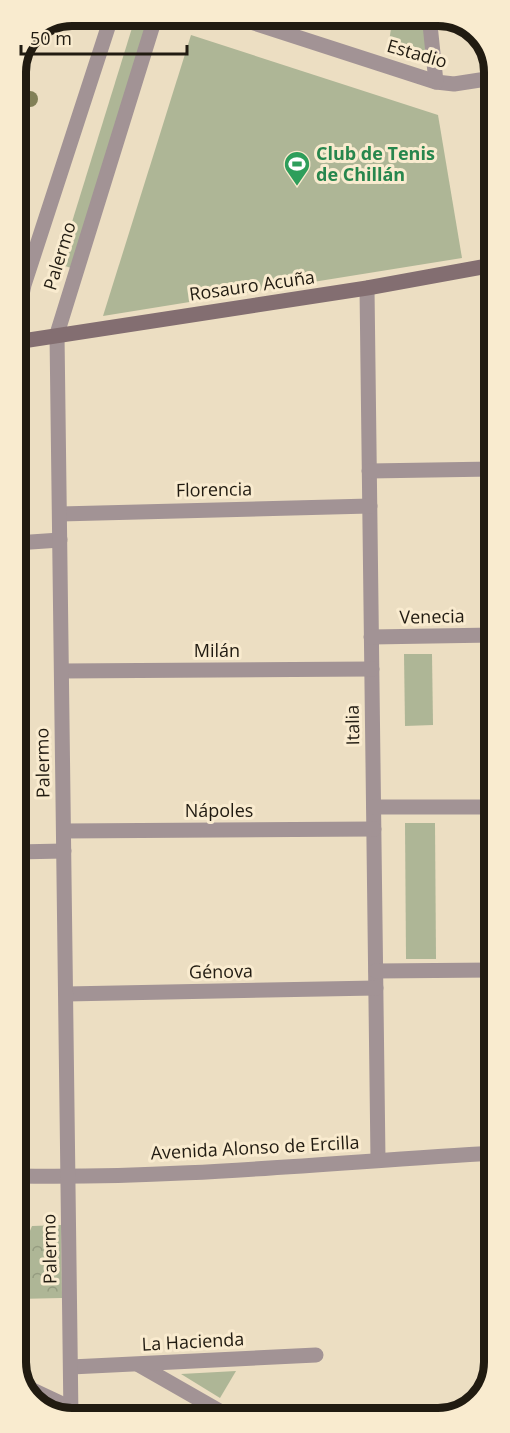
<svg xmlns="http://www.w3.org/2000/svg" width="510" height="1433" viewBox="0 0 510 1433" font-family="'Open Sans',sans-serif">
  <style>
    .grass { fill: #aeb696 }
    .park { fill: url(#park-crowns) }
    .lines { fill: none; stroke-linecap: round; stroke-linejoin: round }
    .minor { stroke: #a29395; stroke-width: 15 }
    .tertiary { stroke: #a29395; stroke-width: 15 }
    .secondary { stroke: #836e71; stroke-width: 15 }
    .tree { fill: #828057 }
    .labels { text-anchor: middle; stroke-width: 6; stroke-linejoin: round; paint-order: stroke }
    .street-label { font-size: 18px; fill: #211b11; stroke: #f9ebcf }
    .leisure-label { font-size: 18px; font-weight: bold; fill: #27864d; stroke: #f9ebcf; text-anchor: start }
    .rim { fill: none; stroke: #211b11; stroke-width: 8 }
  </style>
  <defs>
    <pattern id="park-crowns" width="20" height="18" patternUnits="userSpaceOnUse" patternTransform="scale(1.5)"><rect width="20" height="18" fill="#aeb696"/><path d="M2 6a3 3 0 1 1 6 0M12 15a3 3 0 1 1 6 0" fill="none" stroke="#959c80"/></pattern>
  </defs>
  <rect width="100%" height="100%" fill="#ecdec2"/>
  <g class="grass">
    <polygon points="136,15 156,15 77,270 59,264"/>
    <polygon points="393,15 425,15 429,54 389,42"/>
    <polygon points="191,35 438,115 462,258 103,316"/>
    <polygon points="404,654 432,654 433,725 405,726"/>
    <polygon points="405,823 435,823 436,959 406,959"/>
    <polygon points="236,1371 220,1398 181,1374"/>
  </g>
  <polygon class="park" points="61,1225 62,1298 17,1299 17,1261 32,1226"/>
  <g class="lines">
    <g class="minor">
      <polyline points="229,15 436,82 454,84 493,78"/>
      <polyline points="429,15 436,82"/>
      <polyline points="367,288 378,1160"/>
      <polyline points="369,471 494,469"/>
      <polyline points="60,514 370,506"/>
      <polyline points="16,543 60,540"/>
      <polyline points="371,637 494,635"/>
      <polyline points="62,671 372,669"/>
      <polyline points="374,807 494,807"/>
      <polyline points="64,831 374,829"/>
      <polyline points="16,852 64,851"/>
      <polyline points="376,971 494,970"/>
      <polyline points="66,994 376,988"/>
      <polyline points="139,1365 230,1417"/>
      <polyline points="71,1367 316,1355"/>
      <polyline points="22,1385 71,1408"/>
    </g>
    <g class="tertiary">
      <polyline points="15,328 24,285 112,15"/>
      <path d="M17,1176C176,1179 336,1162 495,1153"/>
      <polyline points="71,1418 57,334 156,15"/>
    </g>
    <polyline class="secondary" points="16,342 367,288 493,265"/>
  </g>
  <circle class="tree" cx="30" cy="99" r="8"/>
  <defs>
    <g id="stadium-pin" transform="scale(1.35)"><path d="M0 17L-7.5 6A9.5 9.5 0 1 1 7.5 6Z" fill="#2e9e5b" stroke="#f9ebcf"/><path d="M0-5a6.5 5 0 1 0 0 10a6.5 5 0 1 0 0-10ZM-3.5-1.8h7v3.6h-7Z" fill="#fff"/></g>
  </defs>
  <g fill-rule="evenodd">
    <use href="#stadium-pin" x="297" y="164"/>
  </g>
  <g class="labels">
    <g class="street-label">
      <text transform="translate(417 54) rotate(16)" y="6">Estadio</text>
      <text transform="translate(60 256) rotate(-73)" y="6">Palermo</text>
      <text transform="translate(252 286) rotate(-8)" y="6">Rosauro Acuña</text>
      <text transform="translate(214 490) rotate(-1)" y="6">Florencia</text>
      <text transform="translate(432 617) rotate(-1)" y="6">Venecia</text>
      <text x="217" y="657">Milán</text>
      <text transform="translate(353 725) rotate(-91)" y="6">Italia</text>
      <text transform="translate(43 763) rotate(-91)" y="6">Palermo</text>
      <text x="219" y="817">Nápoles</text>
      <text transform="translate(221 972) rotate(-1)" y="6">Génova</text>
      <text transform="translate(255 1148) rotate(-3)" y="6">Avenida Alonso de Ercilla</text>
      <text transform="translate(50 1249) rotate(-91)" y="6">Palermo</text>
      <text transform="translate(193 1342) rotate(-3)" y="6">La Hacienda</text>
    </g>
    <g class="leisure-label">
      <text x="316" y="160">Club de Tenis<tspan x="316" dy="21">de Chillán</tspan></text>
    </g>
  </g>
  <path d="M0 0H510V1433H0ZM72 26H438A46 46 0 0 1 484 72V1362A46 46 0 0 1 438 1408H72A46 46 0 0 1 26 1362V72A46 46 0 0 1 72 26Z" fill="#f9ebcf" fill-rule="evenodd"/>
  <path class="rim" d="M72 26H438A46 46 0 0 1 484 72V1362A46 46 0 0 1 438 1408H72A46 46 0 0 1 26 1362V72A46 46 0 0 1 72 26Z"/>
  <path d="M21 45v9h166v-9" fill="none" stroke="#211b11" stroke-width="3"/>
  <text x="30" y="45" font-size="18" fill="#211b11" stroke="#f9ebcf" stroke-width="4.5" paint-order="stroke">50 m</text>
</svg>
